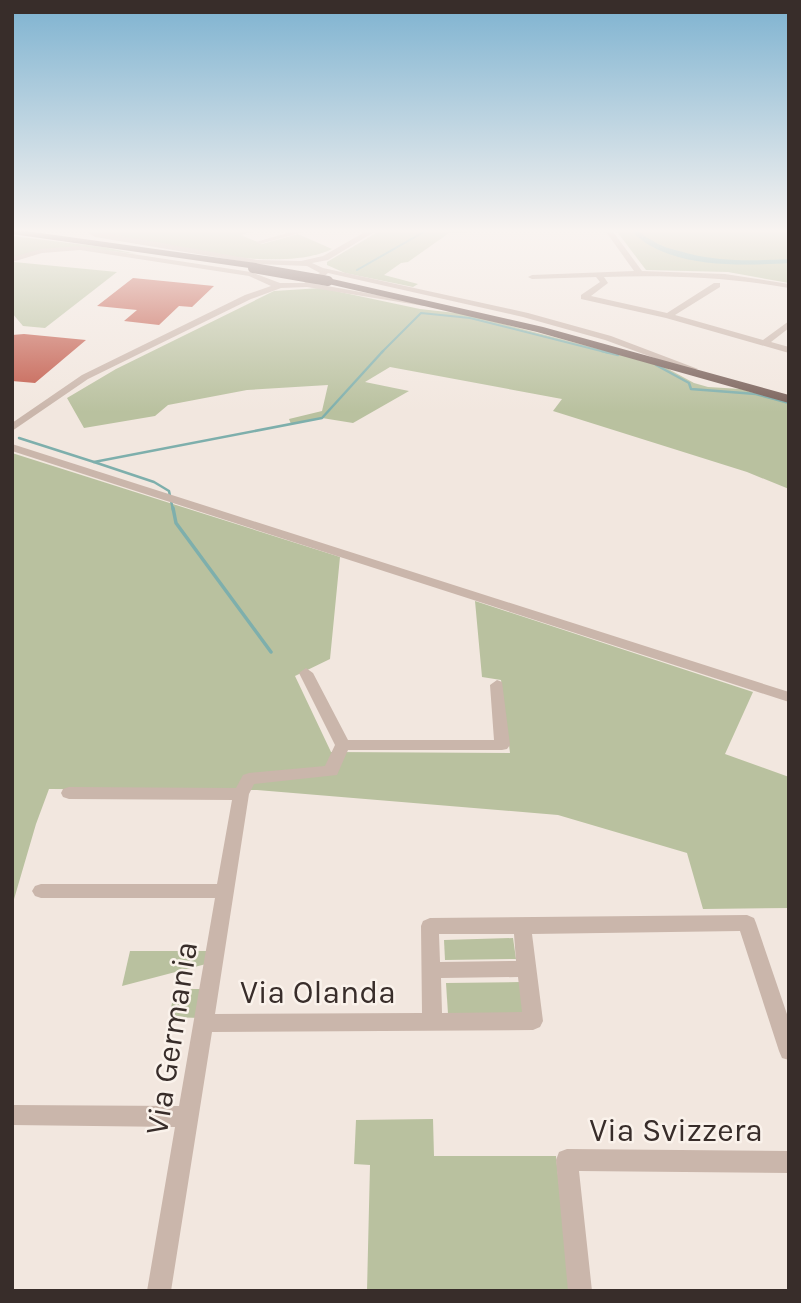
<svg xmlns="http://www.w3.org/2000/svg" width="801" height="1303" viewBox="0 0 801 1303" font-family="Karla,sans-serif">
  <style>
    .green { fill: #b9c19f }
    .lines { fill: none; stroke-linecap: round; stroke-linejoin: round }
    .stream-far2 { stroke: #7eafac; stroke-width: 2 }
    .stream-far1 { stroke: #7eafac; stroke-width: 2.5 }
    .stream { stroke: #7eafac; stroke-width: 3.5 }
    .canal { fill: #7eafac; fill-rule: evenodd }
    .building { fill: #c35c4c }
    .minor { fill: #cab6ab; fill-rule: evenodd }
    .major { fill: #7a625b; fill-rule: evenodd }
    .major-bridge { stroke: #7a625b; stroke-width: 10 }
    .labels { text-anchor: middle; stroke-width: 5; stroke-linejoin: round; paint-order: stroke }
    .near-street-label { font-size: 32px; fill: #382d2a; stroke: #faf2eb }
  </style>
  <rect width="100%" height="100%" fill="#f2e7df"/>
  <g class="green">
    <path d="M91,229H262L241,235L262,244L298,234L332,249C279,275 163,245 103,236Z"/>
    <polygon points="383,229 472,229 473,232 449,233 408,262 401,263 384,275 418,284 413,287 345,273 327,265 327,262"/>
    <polygon points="615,229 789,229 789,283 728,272 646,270"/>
    <path d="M12,236L103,247L137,254C88,248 62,244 12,258Z"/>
    <polygon points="14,262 117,272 45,328 23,326 12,313 12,264"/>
    <polygon points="321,288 420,309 465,314 661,365 694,383 708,387 741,389 789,404 789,489 747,472 553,411 562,399 390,367 365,382 409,391 353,423 322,418 291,424 289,419 322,411 328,385 247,390 168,405 155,416 84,428 67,398 116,369 274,291"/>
    <polygon points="12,453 340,557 330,659 295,676 331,752 510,753 501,680 482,677 475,601 753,692 725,754 789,777 789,908 703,909 687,853 558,815 257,790 49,789 36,824 12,906"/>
    <polygon points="513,938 516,959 445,960 444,940"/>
    <polygon points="130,951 208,951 206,964 122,986"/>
    <polygon points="520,982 523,1013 448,1014 446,983"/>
    <polygon points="192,989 206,989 200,1018 169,1017 174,994"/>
    <polygon points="433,1119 434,1156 556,1156 570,1291 367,1291 370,1165 354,1164 356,1120"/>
  </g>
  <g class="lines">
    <g class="stream-far2">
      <polyline points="357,270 429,229"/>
      <polyline points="381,353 421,313 470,318 609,353"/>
    </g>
    <g class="stream-far1">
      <polyline points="602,351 618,355"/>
      <polyline points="656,365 689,383 691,389 756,394 789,403"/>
      <polyline points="19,438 94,462"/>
      <polyline points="173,510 169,491 154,482 94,462 322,418 383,351"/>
    </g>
    <polyline class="stream" points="173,508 176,523 271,652"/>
    <path class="canal" d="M630,229C640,229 644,237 653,241C661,246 670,249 679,251C715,262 751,261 789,259V263C741,266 664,269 630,229Z"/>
  </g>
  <g class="building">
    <polygon points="133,278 214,286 192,307 179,306 159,325 124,321 137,310 97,306"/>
    <polygon points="24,334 86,340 35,383 12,381 12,335"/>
  </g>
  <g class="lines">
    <g class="minor">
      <polygon points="83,229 257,260 301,261 323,256 370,229 379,229 328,260 312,263 323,268 528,313 611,336 698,369 690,371 605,340 523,317 328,273 316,284 428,304 424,306 307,287 281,288 251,299 88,379 12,431 12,423 82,375 245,295 271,286 249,276 80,250 42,253 12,262 12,257 41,249 80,246 251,272 280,283 304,283 320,273 307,266 257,264 95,237"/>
      <polygon points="301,229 314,229 260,244 256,242"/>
      <path d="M604,229H611L642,271L725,274L789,284V288C727,277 666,275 604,277L608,283L591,296L667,313L714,283H720V287L675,315L763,340L789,321V328L771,342L789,347V353L666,318L581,299V295L600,282L596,277L532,279L528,277L532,275L634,271Z"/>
      <polygon points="12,444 789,692 789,702 12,451"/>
      <path d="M306,668L313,673L348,740H494L490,685L497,680L502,682L510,745L507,749L502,750H348L337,775L254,784L249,794L215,1014L422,1013L421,926L423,921L430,918L747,915L754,918L756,923L789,1020V1060L782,1058L779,1051L740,931L532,934L543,1021L540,1027L533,1030L212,1032L171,1291H147L175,1127L12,1125V1105L179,1106L215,898H41L35,896L32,891L35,886L41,884H217L232,800L69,799L63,797L61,793L63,789L69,787L236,788L243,775L249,773L325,766L335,745L299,673ZM439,934H514L516,961L440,962ZM518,977L522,1012L442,1013L441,978Z"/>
      <polygon points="567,1149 789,1151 789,1173 579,1171 592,1291 568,1291 556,1160 559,1152"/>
    </g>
    <g class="major">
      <polygon points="12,229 256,263 261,266 256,269 12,234"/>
      <polygon points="328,278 543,327 789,395 789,403 537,332 324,283 324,279"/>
    </g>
    <polyline class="major-bridge" points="253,268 328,281"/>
  </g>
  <linearGradient id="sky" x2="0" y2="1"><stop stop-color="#7db2d0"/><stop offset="0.56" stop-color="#f9f4f1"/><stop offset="1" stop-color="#f9f4f1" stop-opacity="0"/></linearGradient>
  <rect width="801" height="412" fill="url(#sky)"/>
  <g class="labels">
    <g class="near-street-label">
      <text x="318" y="1003">Via Olanda</text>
      <text transform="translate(171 1038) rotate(-81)" y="11">Via Germania</text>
      <text x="676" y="1141">Via Svizzera</text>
    </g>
  </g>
  <rect width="801" height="1303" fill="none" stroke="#382d2a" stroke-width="28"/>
</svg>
